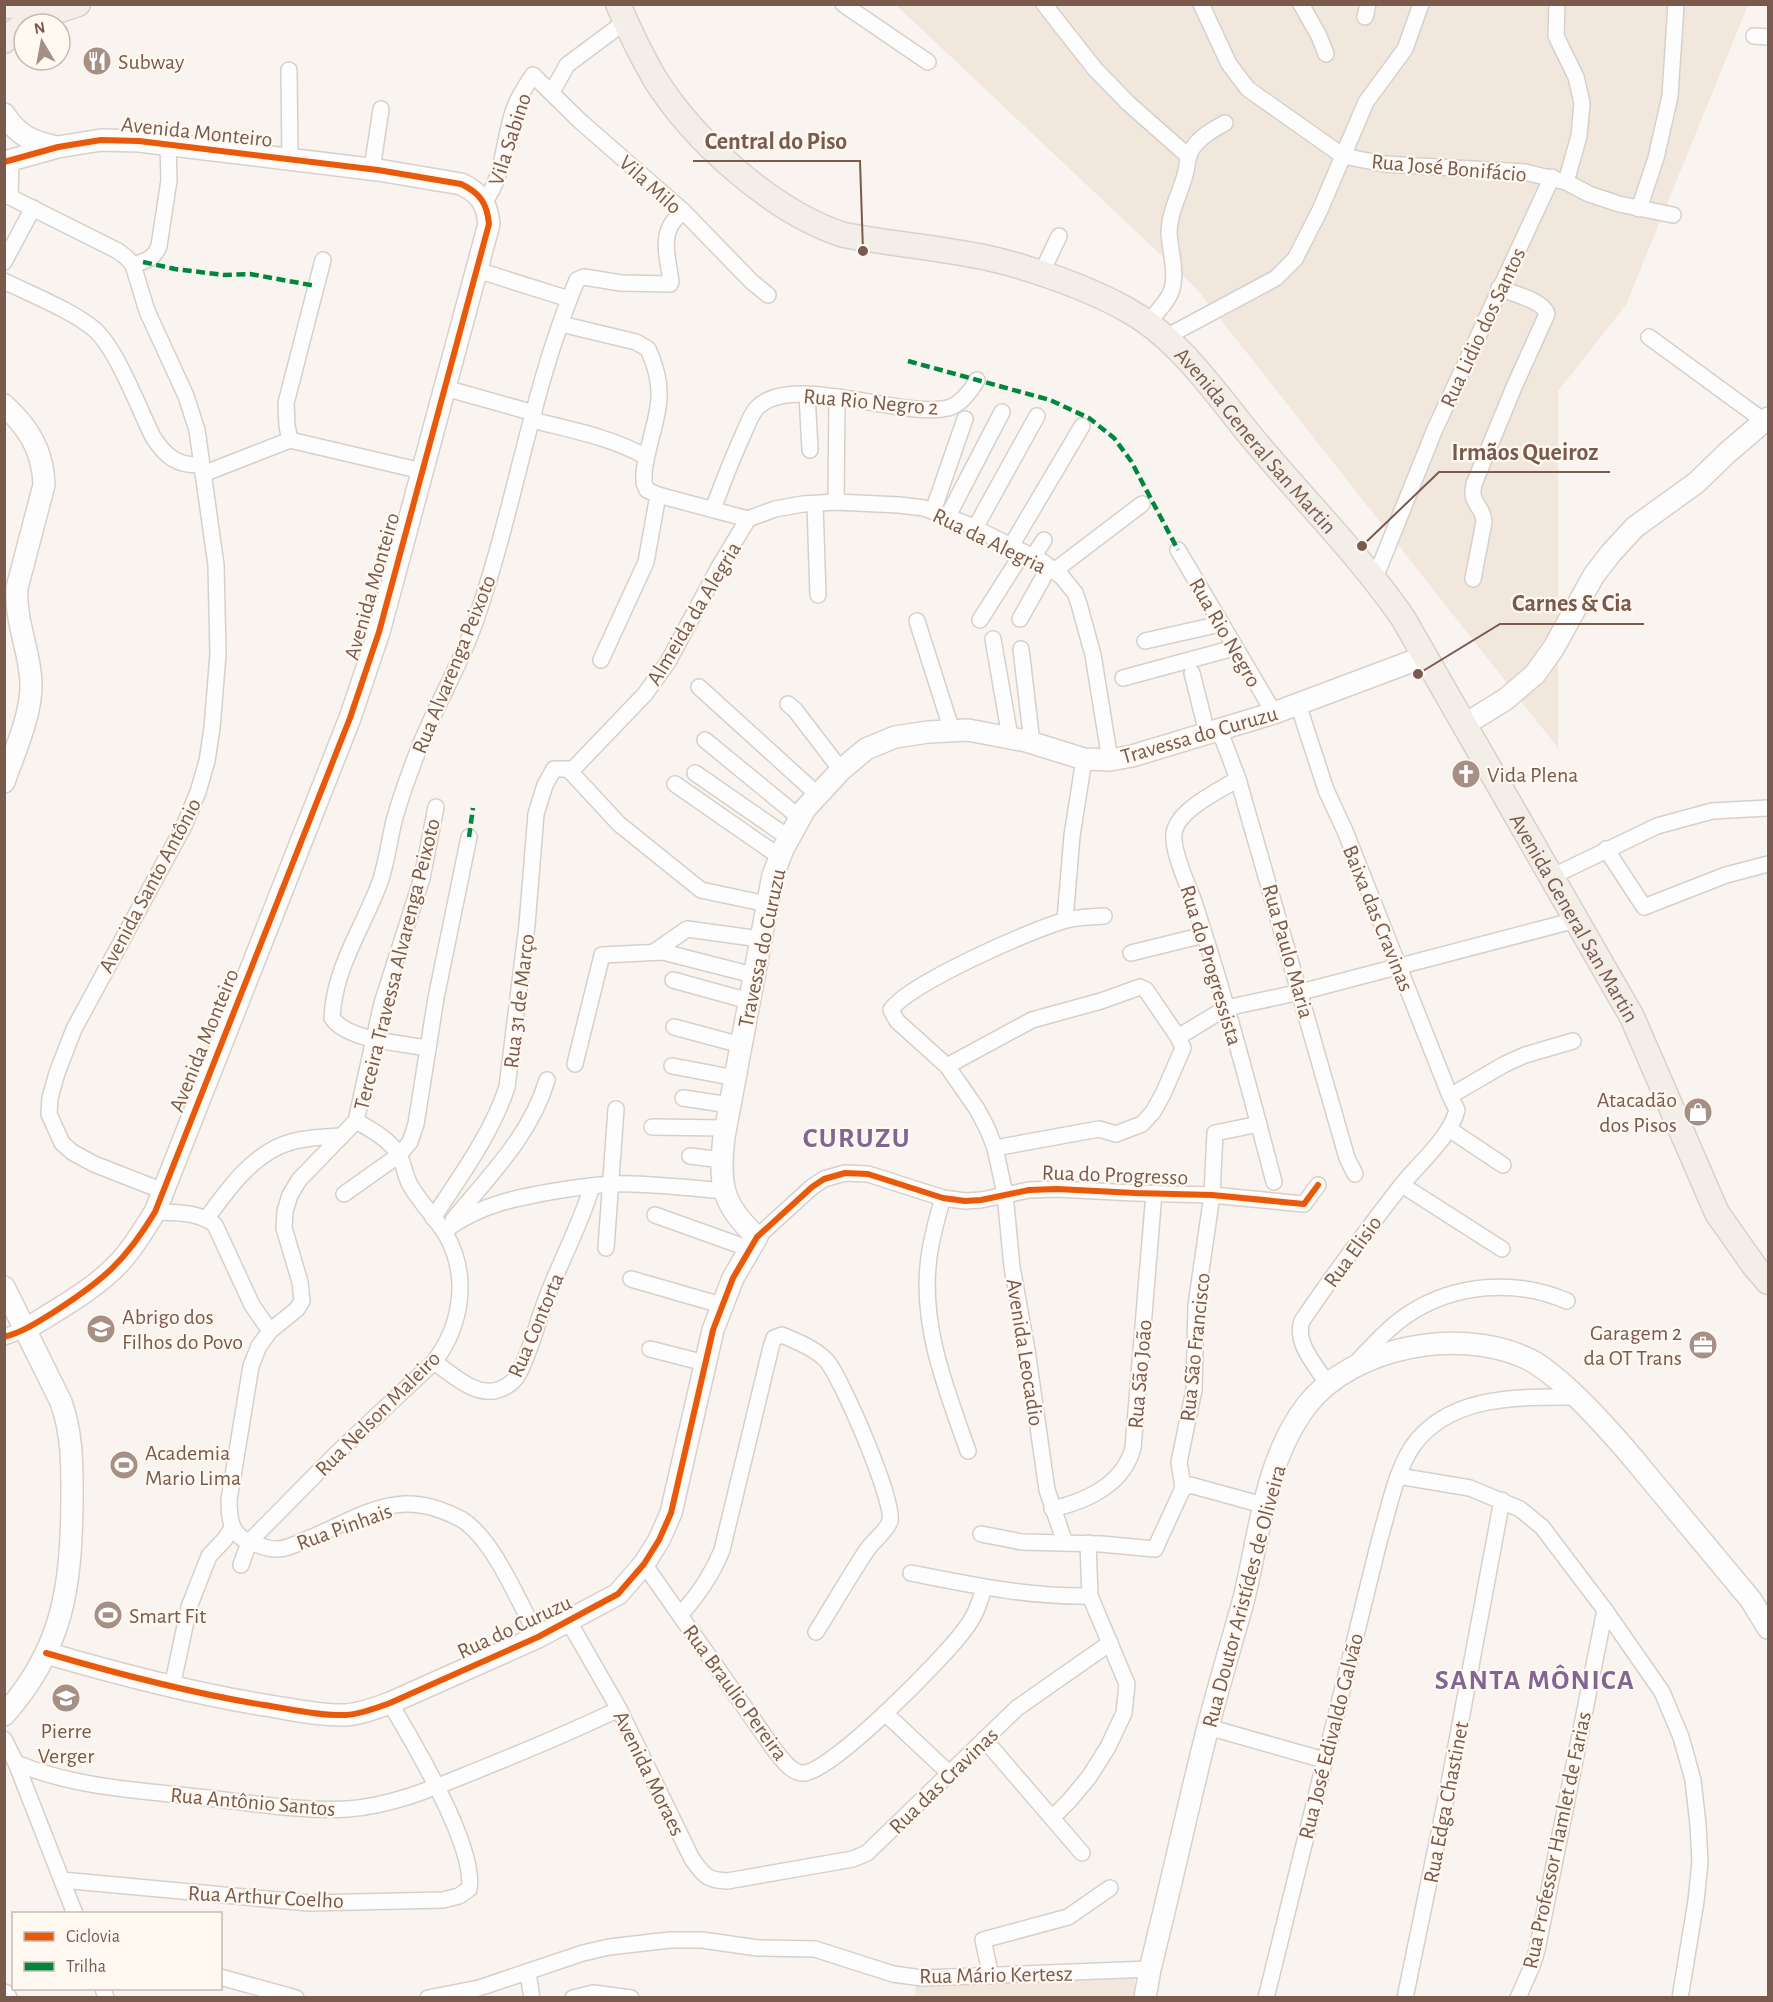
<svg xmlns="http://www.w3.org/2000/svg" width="1773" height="2002" viewBox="0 0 1773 2002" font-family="'Alegreya Sans',sans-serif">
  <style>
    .residential { fill: #f2e7dd }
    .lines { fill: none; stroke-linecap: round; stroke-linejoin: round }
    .street-casing { stroke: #d7d0ca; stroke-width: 18 }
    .secondary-casing { stroke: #d9d0cb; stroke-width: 24 }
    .primary-casing { stroke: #dad0cb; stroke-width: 27 }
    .street { stroke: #fefdfd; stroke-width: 15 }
    .secondary { stroke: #fefdfd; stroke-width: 21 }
    .primary { stroke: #f3eee7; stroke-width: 24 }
    .quiet { stroke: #00873e; stroke-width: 4.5; stroke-dasharray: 9 4.5; stroke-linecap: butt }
    .cycleway-casing { stroke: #fff9f2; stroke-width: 10 }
    .cycleway { stroke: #e8590c; stroke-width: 6 }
    .labels { text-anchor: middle; stroke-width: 4.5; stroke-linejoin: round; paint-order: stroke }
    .poi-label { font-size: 22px; fill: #7a5a4c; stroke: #fff9f2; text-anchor: start }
    .street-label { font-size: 22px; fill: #7a5a4c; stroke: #fff9f2 }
    .district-label { font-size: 28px; font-weight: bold; letter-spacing: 1.5px; fill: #826595; stroke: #fff9f2 }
    .leader { fill: none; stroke: #7a5a4c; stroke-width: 2 }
    .callout-dot { fill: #7a5a4c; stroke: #fff9f2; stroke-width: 2 }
    .callout-label { font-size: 24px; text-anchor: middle; font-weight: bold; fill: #7a5a4c; stroke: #fff9f2; stroke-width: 4.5; stroke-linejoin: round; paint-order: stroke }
  </style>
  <rect width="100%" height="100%" fill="#f9f4ef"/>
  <g class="residential">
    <polygon points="896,5 1748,5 1626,305 1558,391 1558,748 1195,287"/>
    <polygon points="1134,1967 1135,1997 915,1998 916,1976"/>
  </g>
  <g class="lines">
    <g class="street-casing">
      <g id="street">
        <polyline points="843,4 928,62"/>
        <polyline points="1044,4 1095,69 1128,103 1188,156"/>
        <polyline points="1201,4 1229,64 1248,89 1343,156 1384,164 1525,172 1566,182 1589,194 1619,204 1673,215"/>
        <polyline points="1301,4 1319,36 1326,54"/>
        <polyline points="1557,4 1556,36 1576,77 1582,103 1579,136 1566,182"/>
        <polyline points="1365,17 1368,4"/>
        <polyline points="1754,36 1768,37"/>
        <polyline points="289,70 290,159"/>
        <polyline points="552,92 567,65 626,21"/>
        <polyline points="372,169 381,109"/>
        <polyline points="4,194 118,251 127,258 133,265 147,311 186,396 197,430 216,565 218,654 212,728 207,761 198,792 184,826 74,1029 57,1073 50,1098 49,1114 62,1143 72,1152 94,1164 163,1191"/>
        <polyline points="10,197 11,161"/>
        <path d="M484,202C504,177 503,142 513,112C517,99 525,87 533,75L580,121L683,211L752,282L768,295"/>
        <polyline points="1639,209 1656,158 1670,96 1676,4"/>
        <polyline points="4,262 33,208"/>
        <path d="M133,265C146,261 154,259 159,246L169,180L168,144"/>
        <polyline points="477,270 569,299"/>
        <polyline points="1041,274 1059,236"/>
        <path d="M4,281C30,294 73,311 94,329C117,349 138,407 153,437C166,457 177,466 202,465"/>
        <path d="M1147,323C1156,313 1168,302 1172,289C1177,272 1170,251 1169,233C1169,213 1180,194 1185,175C1188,164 1187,153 1195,145C1203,135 1214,129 1225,123"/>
        <path d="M561,324L636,342L648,349C672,401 651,421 644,472V483L647,490L658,495L646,562L601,660"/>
        <polyline points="1166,337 1276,278 1295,259 1320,210 1366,102 1405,49 1421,4"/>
        <polyline points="1649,337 1764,421"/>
        <polyline points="445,388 534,413"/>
        <polyline points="807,394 810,450"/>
        <path d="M532,420C571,430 611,437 646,457"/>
        <polyline points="290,440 287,426 286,403 323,260"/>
        <polyline points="290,440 422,471"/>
        <polyline points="203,474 290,440"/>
        <polyline points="658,495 748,519 775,509 803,504 836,502 899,505 924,508 969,525 1043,562 1062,577 1075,593 1079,604 1093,655 1110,760"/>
        <polyline points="836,502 837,397"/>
        <polyline points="815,504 818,595"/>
        <path d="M713,509C722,485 731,461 742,437C746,428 750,416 756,409C789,371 900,419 948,408C960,405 971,391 977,380"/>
        <polyline points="933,511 965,419"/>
        <polyline points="948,516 1002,412"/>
        <polyline points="975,528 1037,416"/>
        <polyline points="1011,546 1082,426"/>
        <polyline points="1178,550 1274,713"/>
        <polyline points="1033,557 1044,540"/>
        <polyline points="1054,571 1142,504"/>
        <polyline points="1375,578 1435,429 1552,177"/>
        <path d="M1473,579L1484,522C1483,504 1469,505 1474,484L1514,387L1547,314C1544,301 1512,293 1499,288"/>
        <polyline points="1020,619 1049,567"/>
        <polyline points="980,620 1023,552"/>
        <polyline points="917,621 952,731"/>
        <polyline points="993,639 1010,737"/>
        <polyline points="1145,641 1220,624"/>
        <polyline points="1021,649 1032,743"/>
        <polyline points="1192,673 1207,733"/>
        <polyline points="1123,678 1234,648"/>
        <polyline points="699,687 818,795"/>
        <polyline points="788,704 795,710 841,770"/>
        <path d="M1298,704L1326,790L1345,831L1450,1096L1457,1110C1450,1138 1418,1164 1400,1187C1366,1231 1333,1275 1302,1321C1294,1342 1316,1366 1327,1383"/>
        <polyline points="1219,729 1238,779 1347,1158 1355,1174"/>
        <polyline points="705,740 800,818"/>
        <polyline points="569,770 619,824 701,890 767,904"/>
        <polyline points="695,773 789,838"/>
        <path d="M1238,779C1220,790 1182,808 1175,829C1169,845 1187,883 1193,899C1224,992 1249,1087 1274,1182"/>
        <polyline points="675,784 780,857"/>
        <path d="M436,807L422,878L382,1003L356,1121L299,1180L290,1195L285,1211L284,1228L300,1282L302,1301L297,1309L270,1331L259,1346L251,1366L229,1500C229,1520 231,1536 252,1543C259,1545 267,1549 275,1549C285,1550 296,1544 305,1540C337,1528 369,1506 404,1504C424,1503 444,1510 461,1519C494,1539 519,1603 538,1637"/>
        <polyline points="1606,849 1644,907 1726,875 1768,864"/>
        <polyline points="1551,877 1657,826 1712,811 1768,808"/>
        <polyline points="1065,920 1072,836 1084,759"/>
        <polyline points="654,952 687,929 760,939"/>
        <polyline points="1131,953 1204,935"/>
        <polyline points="673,980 749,1001"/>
        <polyline points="674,1027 741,1045"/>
        <polyline points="1178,1037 1226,1008 1301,992 1576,920"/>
        <path d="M428,1048C402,1043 348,1041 332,1018C334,968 363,928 380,882C387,862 389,841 394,821C400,799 408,777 416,756C432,712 457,672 473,628C514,514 530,392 577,280L584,277L621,283L670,284L671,282C669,265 662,242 670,227C672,221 679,216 683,211"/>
        <polyline points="575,1064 602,955 663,952 753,975"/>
        <polyline points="672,1066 736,1078"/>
        <polyline points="947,1066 1032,1020 1101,1001 1140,987 1146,990 1178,1037 1183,1048 1163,1094 1153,1112 1142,1124 1116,1134 1099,1129 995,1148"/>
        <polyline points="1450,1096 1505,1064 1525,1055 1573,1041"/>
        <polyline points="683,1098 730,1105"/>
        <polyline points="652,1127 726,1128"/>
        <polyline points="1449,1129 1503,1165"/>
        <polyline points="690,1156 722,1160"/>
        <polyline points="1402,1185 1502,1249"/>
        <polyline points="344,1194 399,1155 410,1142 416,1124 436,998 469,837"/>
        <path d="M943,1198C936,1221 930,1243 928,1266C922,1331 947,1391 968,1451"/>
        <path d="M155,1212C175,1213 198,1211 215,1225L252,1305L270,1331"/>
        <polyline points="655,1215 750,1249"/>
        <path d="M207,1218C228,1189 254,1152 291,1142C307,1137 325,1137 342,1136"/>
        <path d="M433,1218C461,1175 491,1135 507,1087L527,925L536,814L545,785L554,769H573L575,767L645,694L668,662L719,567L748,519"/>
        <path d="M453,1220C489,1176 531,1135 547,1080"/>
        <path d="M444,1231C481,1203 523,1196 568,1189C589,1186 611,1183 632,1184C663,1185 693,1188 724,1191"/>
        <polyline points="757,1237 812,1187 824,1179 845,1173 868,1174 943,1198 965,1201 981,1200 1029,1190 1057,1189 1135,1193 1212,1195 1304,1204 1318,1185"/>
        <polyline points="606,1248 616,1109"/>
        <polyline points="631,1279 721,1305"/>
        <polyline points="4,1337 26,1329"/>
        <polyline points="650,1349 705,1363"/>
        <path d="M434,1362C452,1374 475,1397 498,1390C507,1387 515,1381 519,1373C532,1348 538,1318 549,1292C563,1256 581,1223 592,1186"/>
        <path d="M1356,1363C1372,1346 1388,1328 1407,1315C1455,1283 1515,1279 1567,1301"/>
        <polyline points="1398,1476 1470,1488 1520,1509 1542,1527 1605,1610 1662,1692 1681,1737 1693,1780 1698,1825 1700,1862 1696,1901 1680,1998"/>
        <polyline points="1183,1488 1179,1462 1194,1390 1196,1305 1212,1195 1215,1133 1259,1124"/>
        <polyline points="1183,1488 1190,1485 1263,1505"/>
        <path d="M1052,1509C1087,1501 1123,1485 1133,1448L1154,1193"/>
        <polyline points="981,1534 1022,1542 1101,1544 1155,1549 1183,1488"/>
        <path d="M1065,1543L1047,1490L1027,1350L1012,1267L1005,1194L995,1148L987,1128L977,1109L947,1066L897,1021L891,1010C906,985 1031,930 1063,921C1075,917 1091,917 1104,916"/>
        <path d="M644,1564L776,1752C783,1760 792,1774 804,1773C833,1771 946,1656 965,1629C975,1617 980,1603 984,1587"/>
        <path d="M241,1565L249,1542L338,1452L434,1362C462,1325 470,1275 445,1233C434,1216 420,1202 410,1185C405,1176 404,1164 399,1155C389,1139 372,1130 356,1121"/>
        <path d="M911,1573C972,1585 1028,1597 1090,1596"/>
        <path d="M681,1614C699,1594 712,1575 722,1550L771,1347L774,1338L782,1335C798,1342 814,1348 826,1360C841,1376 895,1502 890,1521C887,1531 873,1541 867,1550C849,1577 833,1605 816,1632"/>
        <path d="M569,1622L619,1709L692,1859C704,1875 706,1880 727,1881L853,1859L867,1853L1017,1708L1110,1643"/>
        <polyline points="172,1687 189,1607 209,1556 225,1539 232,1528"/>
        <polyline points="885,1713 950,1774"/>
        <polyline points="1208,1727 1324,1760"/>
        <polyline points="4,1739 16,1763 75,1914"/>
        <polyline points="984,1739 1082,1853"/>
        <path d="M16,1763C71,1786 131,1790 189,1796C241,1801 295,1812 348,1809C392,1806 433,1788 473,1772C523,1752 571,1732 619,1709"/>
        <polyline points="1052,1818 1069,1801 1089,1777 1108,1747 1124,1713 1127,1684 1090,1596 1088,1543"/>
        <path d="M62,1880L309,1903L443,1900L459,1896L469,1889C477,1848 412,1740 390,1703"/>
        <polyline points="528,1973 532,1998"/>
        <polyline points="991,1976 983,1940 1068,1917 1110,1888"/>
        <polyline points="220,1977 296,1998"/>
        <polyline points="103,1988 106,1998"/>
        <polyline points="428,1998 479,1988 583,1953 609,1947 670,1940 702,1940 758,1948 815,1949 893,1974 922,1978 1150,1969"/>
        <polyline points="573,1998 593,1993 631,1998"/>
        <path d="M1266,1998L1380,1538C1389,1508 1395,1474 1412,1447C1449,1394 1520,1397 1577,1397"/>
        <polyline points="1405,1998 1447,1794 1502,1500"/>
        <polyline points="1518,1998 1532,1966 1537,1950 1605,1610"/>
      </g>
    </g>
    <g class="secondary-casing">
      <g id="secondary">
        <path d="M4,114C18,136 33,142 57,147"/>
        <path d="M4,162L58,147L101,140L139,141L378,170L461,184C480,193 487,203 489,224L379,632L350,718L155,1212C144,1229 134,1247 120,1262C94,1290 58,1309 26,1329"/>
        <path d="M4,405C29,428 43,451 44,485L17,588C15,623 30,650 31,683C32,714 14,753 4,782"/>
        <polyline points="1464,725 1506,699 1535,674 1553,649 1594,575 1611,553 1635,527 1696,483 1727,453 1768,418"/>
        <path d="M4,1287L61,1402C73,1436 72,1467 72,1502C71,1588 63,1649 4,1715"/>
        <path d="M46,1653C118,1674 190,1693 264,1705C291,1709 319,1716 346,1715C361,1714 376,1708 390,1703L538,1637L618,1594L644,1564L659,1540L671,1513L713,1330L733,1278L757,1237C721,1204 719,1184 724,1137L773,875L783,849L805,809L841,770L866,749L895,737L928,732L968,730L1026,741L1084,759L1110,760L1132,756L1274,713L1426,656"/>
        <polyline points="4,1995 6,1998"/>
        <path d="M1145,1998L1150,1969C1170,1890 1187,1810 1207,1731C1218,1688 1231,1645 1243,1602C1260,1535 1264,1461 1307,1405C1353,1346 1460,1327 1526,1358C1540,1364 1552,1375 1564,1385C1595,1413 1620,1442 1647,1475C1681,1516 1716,1558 1751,1600L1768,1628"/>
      </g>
    </g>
    <g class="primary-casing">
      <g id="primary">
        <path id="s1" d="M618,4C629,30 641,55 655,79C694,141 774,213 844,235C892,244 941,248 988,258C1029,267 1088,288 1124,308C1181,338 1219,399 1260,447C1308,504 1360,556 1403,618L1632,1017L1717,1213L1755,1267L1768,1282"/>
        <polyline points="4,6 31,4"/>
        <polyline points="4,41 27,21 78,4"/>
      </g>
    </g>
    <use href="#street" class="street"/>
    <use href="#secondary" class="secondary"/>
    <use href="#primary" class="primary"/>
    <g class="quiet">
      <polyline points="143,262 175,269 224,275 250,274 316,286"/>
      <polyline points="908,361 1050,400 1089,418 1114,438 1131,461 1178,550"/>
      <polyline points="469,837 473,808"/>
    </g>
    <g class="cycleway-casing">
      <g id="cycleway">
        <path d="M4,162L58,147L101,140L139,141L378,170L461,184C480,193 487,203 489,224L379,632L350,718L155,1212C125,1262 102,1281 54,1312C38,1322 23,1332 4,1337"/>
        <path d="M46,1653C118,1674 190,1693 264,1705C291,1709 319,1716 346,1715C361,1714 376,1708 390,1703L538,1637L618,1594L644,1564L659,1540L671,1513L713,1330L733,1278L757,1237L812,1187L824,1179L845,1173L868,1174L943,1198L965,1201L981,1200L1029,1190L1057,1189L1135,1193L1212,1195L1304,1204L1318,1185"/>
      </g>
    </g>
    <use href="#cycleway" class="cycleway"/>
  </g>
  <defs>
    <g id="restaurant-disc" transform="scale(1.5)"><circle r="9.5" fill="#a69085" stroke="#fff9f2"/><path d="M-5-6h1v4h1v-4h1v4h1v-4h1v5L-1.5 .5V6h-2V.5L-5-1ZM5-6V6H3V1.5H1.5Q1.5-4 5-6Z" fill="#fff"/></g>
    <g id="church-disc" transform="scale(1.5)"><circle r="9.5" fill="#a69085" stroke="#fff9f2"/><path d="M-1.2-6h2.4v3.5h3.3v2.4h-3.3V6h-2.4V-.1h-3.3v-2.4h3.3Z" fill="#fff"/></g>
    <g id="shop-disc" transform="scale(1.5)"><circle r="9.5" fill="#a69085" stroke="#fff9f2"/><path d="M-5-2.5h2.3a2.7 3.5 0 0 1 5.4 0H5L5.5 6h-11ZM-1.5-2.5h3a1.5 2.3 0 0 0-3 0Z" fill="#fff"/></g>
    <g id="school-disc" transform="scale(1.5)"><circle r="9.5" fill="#a69085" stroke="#fff9f2"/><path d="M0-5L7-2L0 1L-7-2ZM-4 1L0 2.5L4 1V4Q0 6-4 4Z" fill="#fff"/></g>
    <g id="office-disc" transform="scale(1.5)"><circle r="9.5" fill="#a69085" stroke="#fff9f2"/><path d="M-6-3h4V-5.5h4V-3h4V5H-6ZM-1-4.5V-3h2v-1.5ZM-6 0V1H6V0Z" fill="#fff"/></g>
    <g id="stadium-disc" transform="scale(1.5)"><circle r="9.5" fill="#a69085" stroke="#fff9f2"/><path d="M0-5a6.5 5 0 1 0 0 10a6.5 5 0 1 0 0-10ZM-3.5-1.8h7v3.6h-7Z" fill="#fff"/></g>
  </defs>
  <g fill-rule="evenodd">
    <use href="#restaurant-disc" x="97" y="61"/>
    <use href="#church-disc" x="1466" y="774"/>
    <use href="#shop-disc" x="1698" y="1112"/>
    <use href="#school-disc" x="101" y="1329"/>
    <use href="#office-disc" x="1703" y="1345"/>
    <use href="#stadium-disc" x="124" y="1465"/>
    <use href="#stadium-disc" x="108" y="1615"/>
    <use href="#school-disc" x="66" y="1698"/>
  </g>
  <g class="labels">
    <g class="poi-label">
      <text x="118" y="69">Subway</text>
      <text x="1487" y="782">Vida Plena</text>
      <text x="1677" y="1107" text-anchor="end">Atacadão<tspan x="1677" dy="25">dos Pisos</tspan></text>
      <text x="122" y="1324">Abrigo dos<tspan x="122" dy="25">Filhos do Povo</tspan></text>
      <text x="1682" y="1340" text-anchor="end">Garagem 2<tspan x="1682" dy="25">da OT Trans</tspan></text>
      <text x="145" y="1460">Academia<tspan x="145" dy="25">Mario Lima</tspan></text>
      <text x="129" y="1623">Smart Fit</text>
      <text x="66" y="1738" text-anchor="middle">Pierre<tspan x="66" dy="25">Verger</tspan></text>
    </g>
    <g class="street-label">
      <text transform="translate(197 131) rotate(6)" y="8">Avenida Monteiro</text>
      <text transform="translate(509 139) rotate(-72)" y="8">Vila Sabino</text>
      <text transform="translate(1449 167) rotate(5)" y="8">Rua José Bonifácio</text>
      <text transform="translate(651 184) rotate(42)" y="8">Vila Milo</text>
      <text transform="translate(1482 327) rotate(-65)" y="8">Rua Lidio dos Santos</text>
      <text transform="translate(871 401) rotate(5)" y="8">Rua Rio Negro 2</text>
      <text dy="8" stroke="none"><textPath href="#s1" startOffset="812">Avenida General San Martin</textPath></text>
      <text transform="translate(990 540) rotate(26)" y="8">Rua da Alegria</text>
      <text transform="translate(371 586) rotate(-74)" y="8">Avenida Monteiro</text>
      <text transform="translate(693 613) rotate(-59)" y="8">Almeida da Alegria</text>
      <text transform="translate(1226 632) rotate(60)" y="8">Rua Rio Negro</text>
      <text transform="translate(453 664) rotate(-68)" y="8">Rua Alvarenga Peixoto</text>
      <text transform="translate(1199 734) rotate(-16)" y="8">Travessa do Curuzu</text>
      <text transform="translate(149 885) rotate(-62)" y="8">Avenida Santo Antônio</text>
      <text dy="8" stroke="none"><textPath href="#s1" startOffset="1388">Avenida General San Martin</textPath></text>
      <text transform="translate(1379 918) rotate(68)" y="8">Baixa das Cravinas</text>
      <text transform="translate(761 948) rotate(-78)" y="8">Travessa do Curuzu</text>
      <text transform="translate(1289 951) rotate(74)" y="8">Rua Paulo Maria</text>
      <text transform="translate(396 964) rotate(-76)" y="8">Terceira Travessa Alvarenga Peixoto</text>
      <text transform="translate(1212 965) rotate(73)" y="8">Rua do Progressista</text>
      <text transform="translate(518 1001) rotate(-83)" y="8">Rua 31 de Março</text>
      <text transform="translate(203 1040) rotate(-68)" y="8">Avenida Monteiro</text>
      <text transform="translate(1115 1174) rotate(2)" y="8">Rua do Progresso</text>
      <text transform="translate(1352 1251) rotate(-54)" y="8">Rua Elisio</text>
      <text transform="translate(535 1325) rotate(-67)" y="8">Rua Contorta</text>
      <text transform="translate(1194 1347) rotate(-84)" y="8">Rua São Francisco</text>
      <text transform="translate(1026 1352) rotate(81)" y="8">Avenida Leocadio</text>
      <text transform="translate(1139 1374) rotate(-85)" y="8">Rua São João</text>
      <text transform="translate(377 1413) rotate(-45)" y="8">Rua Nelson Maleiro</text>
      <text transform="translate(344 1526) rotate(-20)" y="8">Rua Pinhais</text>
      <text transform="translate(1243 1596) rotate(-75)" y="8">Rua Doutor Aristídes de Oliveira</text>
      <text transform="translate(514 1626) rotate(-25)" y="8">Rua do Curuzu</text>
      <text transform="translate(736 1692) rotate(54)" y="8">Rua Braulio Pereira</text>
      <text transform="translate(1330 1736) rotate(-76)" y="8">Rua José Edivaldo Galvão</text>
      <text transform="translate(650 1773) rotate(64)" y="8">Avenida Moraes</text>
      <text transform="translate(943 1780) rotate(-44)" y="8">Rua das Cravinas</text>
      <text transform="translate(253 1801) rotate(5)" y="8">Rua Antônio Santos</text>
      <text transform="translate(1445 1802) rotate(-79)" y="8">Rua Edga Chastinet</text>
      <text transform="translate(1556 1840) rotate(-78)" y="8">Rua Professor Hamlet de Farias</text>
      <text transform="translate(266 1896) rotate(3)" y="8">Rua Arthur Coelho</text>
      <text transform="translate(996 1974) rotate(-1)" y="8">Rua Mário Kertesz</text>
    </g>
    <g class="district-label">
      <text x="857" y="1147">CURUZU</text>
      <text x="1535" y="1689">SANTA MÔNICA</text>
    </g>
  </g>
  <path class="leader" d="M863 251L860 161H693M1362 546L1439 472H1610M1418 674L1500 624H1644"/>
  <g class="callout-dot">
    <circle cx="863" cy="251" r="6"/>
    <circle cx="1362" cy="546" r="6"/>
    <circle cx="1418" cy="674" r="6"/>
  </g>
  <g class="callout-label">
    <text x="776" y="149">Central do Piso</text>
    <text x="1525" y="460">Irmãos Queiroz</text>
    <text x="1572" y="611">Carnes &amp; Cia</text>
  </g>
  <rect width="1773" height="2002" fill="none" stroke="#7a5a4c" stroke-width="12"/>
  <rect x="12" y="1912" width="210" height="78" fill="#fff9f2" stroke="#cab9b0" stroke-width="1.5"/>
  <rect x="24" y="1932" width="30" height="9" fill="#e8590c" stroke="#cab9b0" stroke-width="1.5"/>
  <text x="66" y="1942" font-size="18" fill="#7a5a4c">Ciclovia</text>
  <rect x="24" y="1962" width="30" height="9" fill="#00873e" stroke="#cab9b0" stroke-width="1.5"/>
  <text x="66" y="1972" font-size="18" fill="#7a5a4c">Trilha</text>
  <g transform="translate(42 42) rotate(350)"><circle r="28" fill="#fff9f2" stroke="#cab9b0" stroke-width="1.5"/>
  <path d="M0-4.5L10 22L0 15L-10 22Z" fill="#a69085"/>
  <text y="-9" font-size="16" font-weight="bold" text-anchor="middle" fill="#7a5a4c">N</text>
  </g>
</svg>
